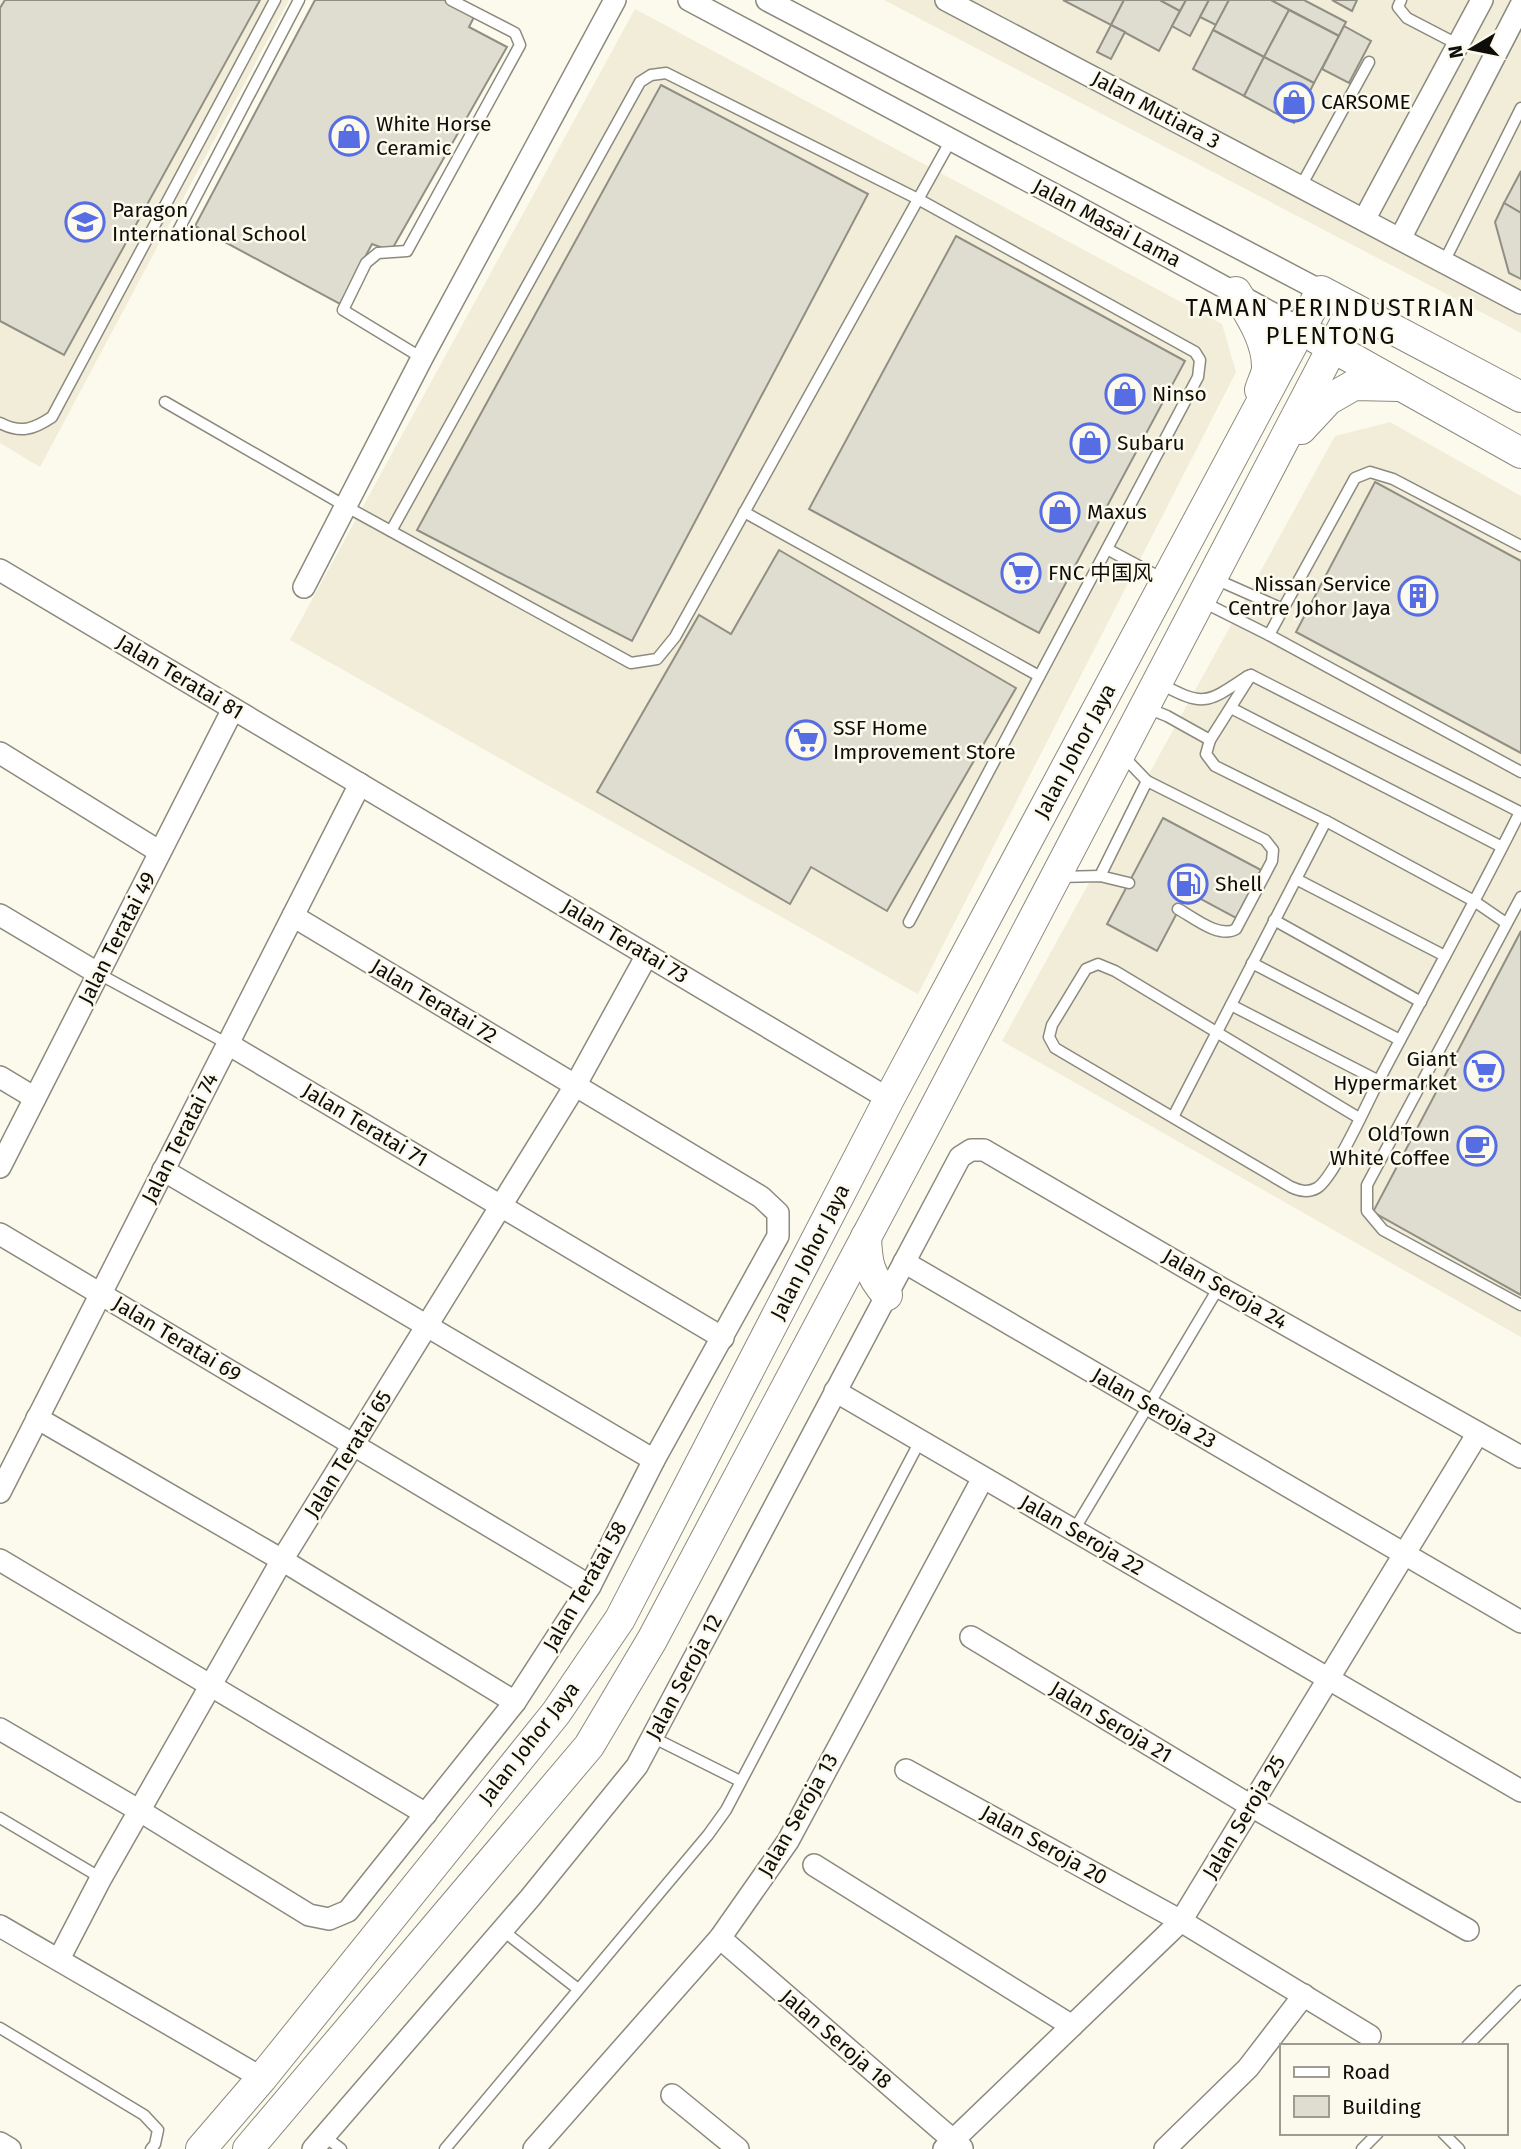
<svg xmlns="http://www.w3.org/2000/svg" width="1521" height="2149" viewBox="0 0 1521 2149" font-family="'Fira Sans','Noto Sans SC',sans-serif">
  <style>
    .built { fill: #f1edd9 }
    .building { fill: #dfddd0; stroke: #918f83; stroke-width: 2 }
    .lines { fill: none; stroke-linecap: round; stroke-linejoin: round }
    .service-casing { stroke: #8c8a7e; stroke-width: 13 }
    .minor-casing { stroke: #8c8a7e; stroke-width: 24 }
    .secondary-casing { stroke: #8c8a7e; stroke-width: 32 }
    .service { stroke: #fff; stroke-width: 10 }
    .minor { stroke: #fff; stroke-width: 21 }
    .secondary { stroke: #fff; stroke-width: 30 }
    .labels { text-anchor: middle; stroke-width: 5; stroke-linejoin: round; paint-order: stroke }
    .poi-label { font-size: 21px; fill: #0e0d09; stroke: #fcfaed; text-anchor: start }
    .street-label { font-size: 21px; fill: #0e0d09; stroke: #fcfaed }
    .quarter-label { font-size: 24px; letter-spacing: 2px; fill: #0e0d09; stroke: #fcfaed }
  </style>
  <rect width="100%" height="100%" fill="#fcfaed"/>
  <g class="built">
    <polygon points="0,0 289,0 40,467 0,443"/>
    <polygon points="884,0 1521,0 1521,333"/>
    <polygon points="635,9 1222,324 1236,372 918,994 290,640"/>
    <polygon points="1390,422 1521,496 1521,1337 1002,1041 1335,436"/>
  </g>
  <g class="building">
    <polygon points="5,0 260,0 64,355 0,321 0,8"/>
    <polygon points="315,0 456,0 477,11 469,27 507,47 391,251 372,244 340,304 195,226"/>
    <polygon points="1063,0 1124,0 1111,25"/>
    <polygon points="1124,0 1160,0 1180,11 1159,51 1111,25"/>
    <polygon points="1160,0 1186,0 1180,11"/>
    <polygon points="1186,0 1209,0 1190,36 1172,26"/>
    <polygon points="1209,0 1229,0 1216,25 1200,17"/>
    <polygon points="1229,0 1271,0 1289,10 1264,57 1213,30"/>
    <polygon points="1271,0 1304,0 1346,22 1339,36"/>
    <polygon points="1332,0 1357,0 1352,11"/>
    <polygon points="1289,10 1339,36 1314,83 1264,57"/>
    <polygon points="1111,25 1125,32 1111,59 1097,52"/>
    <polygon points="1344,26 1371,41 1349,83 1322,69"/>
    <polygon points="1213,30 1264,57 1244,96 1193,69"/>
    <polygon points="1264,57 1314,83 1294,123 1244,96"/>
    <polygon points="661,85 868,194 632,641 417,530"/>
    <polygon points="1521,171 1521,213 1504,203"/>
    <polygon points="1504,203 1521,213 1521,279 1509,273 1495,222"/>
    <polygon points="956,236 1185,361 1039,633 809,509"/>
    <polygon points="1375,482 1521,561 1521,753 1296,632"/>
    <polygon points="779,550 1016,688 887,911 811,867 790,904 597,792 699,615 731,634"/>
    <polygon points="1163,818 1261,870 1236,918 1188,892 1157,951 1107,924"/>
    <polygon points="1521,931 1521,1295 1373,1212"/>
  </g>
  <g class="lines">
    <g class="service-casing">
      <g id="service">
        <polyline points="1401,0 1398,7 1407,18 1459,45"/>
        <polyline points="1301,186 1369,62"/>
        <polyline points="178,231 299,0"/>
        <polyline points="1444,262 1521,108"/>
        <polyline points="422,358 343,310 366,263 378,253 407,251 520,45 515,33 451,0"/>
        <polyline points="165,402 347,507 631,663 657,659 675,637 951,140"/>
        <path d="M0,423C21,434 34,429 52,417L275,0"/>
        <polyline points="744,512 1039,676"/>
        <polyline points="391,531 640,82 651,75 666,73 918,199 1195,352 1200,360 1198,377 909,922"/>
        <polyline points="1107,549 1163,579"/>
        <polyline points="1213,578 1283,609 1355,478 1370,472 1393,479 1521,546"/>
        <polyline points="1203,602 1269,635 1521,772"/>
        <polyline points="1269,635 1283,609"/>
        <path d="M1251,675L1520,812C1475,903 1425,992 1378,1082C1368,1102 1333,1179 1317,1188C1308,1193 1300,1191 1291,1187L1055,1048L1049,1037L1052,1025L1086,969L1098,964L1115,971L1359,1118"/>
        <polyline points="1251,675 1210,740 1206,754 1215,766 1326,821 1474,901 1506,923"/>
        <path d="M1159,683C1204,707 1206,704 1248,676"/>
        <polyline points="1147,708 1167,716 1210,740"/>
        <polyline points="1231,708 1502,847"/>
        <path d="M1122,755L1147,781L1265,840L1273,850L1272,861L1236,929C1219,939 1193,917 1178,909"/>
        <polyline points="1100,876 1147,781"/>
        <polyline points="1059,877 1100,876 1129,883"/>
        <polyline points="1296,879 1445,956"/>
        <polyline points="1521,897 1367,1185 1367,1211 1383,1230 1521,1305"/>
        <polyline points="1274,920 1421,1002"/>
        <polyline points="1252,963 1400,1040"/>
        <polyline points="99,974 228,1044"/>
        <polyline points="1231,1005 1379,1081"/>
        <polyline points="1173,1117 1326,821"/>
        <polyline points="1074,1530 1219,1287"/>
        <polyline points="652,1737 740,1781"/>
        <polyline points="0,1818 101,1878"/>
        <polyline points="502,1930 578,1989"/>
        <polyline points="0,2028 144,2115 158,2130 155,2144 151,2149"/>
        <polyline points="1467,2046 1521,1991"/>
        <polyline points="1443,2133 1459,2149"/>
        <polyline points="324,2136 341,2149"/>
        <polyline points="445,2149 708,1835 726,1810 920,1441"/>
        <polyline points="1362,2149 1378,2133"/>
      </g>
    </g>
    <g class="minor-casing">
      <g id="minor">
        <polyline points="689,0 1070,203 1301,329"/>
        <polyline points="767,0 1321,291"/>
        <polyline points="946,0 1521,303"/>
        <polyline points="1364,220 1482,0"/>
        <polyline points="1400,239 1521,5"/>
        <polyline points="0,570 889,1099"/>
        <polyline points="304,587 422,358 615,0"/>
        <polyline points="0,753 160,852"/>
        <polyline points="0,915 99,974"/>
        <polyline points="228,1044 723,1338"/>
        <polyline points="0,1077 35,1098"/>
        <polyline points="0,1167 233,709"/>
        <polyline points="163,1170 654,1460"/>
        <polyline points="0,1234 590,1586"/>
        <polyline points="904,1262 1521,1622"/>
        <polyline points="835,1391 1521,1791"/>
        <polyline points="37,1418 282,1560 515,1702"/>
        <polyline points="0,1492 360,784"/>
        <polyline points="0,1560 426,1814"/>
        <polyline points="971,1637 1251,1806 1468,1930"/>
        <polyline points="0,1729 140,1811 309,1915 329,1919 348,1911 515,1702 590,1586 654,1460 778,1236 778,1213 761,1197 293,916"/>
        <polyline points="906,1770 1181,1921 1370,2036"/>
        <polyline points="814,1865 1072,2026"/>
        <polyline points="0,1926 262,2078"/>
        <polyline points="720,1938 962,2148"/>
        <polyline points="59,1959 101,1878 282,1560 575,1086 647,955"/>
        <polyline points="672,2095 738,2149"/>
        <polyline points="0,2143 10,2149"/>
        <polyline points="313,2149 530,1898 637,1766 960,1157 971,1150 984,1150 1219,1287 1521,1457"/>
        <polyline points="534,2149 720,1938 788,1841 983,1478"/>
        <polyline points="944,2149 1181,1921 1478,1433"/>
        <polyline points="1165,2149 1248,2068 1304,1995"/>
      </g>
    </g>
    <g class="secondary-casing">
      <g id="secondary">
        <path d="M1236,292C1250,315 1268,341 1267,369C1266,376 1262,383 1260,390"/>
        <polyline points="1316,338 1521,453"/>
        <polyline points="1301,429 1328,400 1354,385 1399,386"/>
        <path d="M866,1237C867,1264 869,1274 887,1295"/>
        <polyline points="201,2149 262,2078 556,1713 620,1619 889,1099 1321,291 1521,397"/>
        <polyline points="248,2149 589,1746 652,1640 930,1117 1353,308"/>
      </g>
    </g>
    <use href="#service" class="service"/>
    <use href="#minor" class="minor"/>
    <use href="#secondary" class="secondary"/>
  </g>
  <defs>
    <g id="shop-ring" transform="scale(2.0125)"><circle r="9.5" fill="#fcfaed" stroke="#576de3" stroke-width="1.5"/><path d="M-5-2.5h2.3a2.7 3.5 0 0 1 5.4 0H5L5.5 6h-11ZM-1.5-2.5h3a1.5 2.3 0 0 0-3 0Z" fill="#576de3"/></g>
    <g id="school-ring" transform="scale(2.0125)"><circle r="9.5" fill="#fcfaed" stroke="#576de3" stroke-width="1.5"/><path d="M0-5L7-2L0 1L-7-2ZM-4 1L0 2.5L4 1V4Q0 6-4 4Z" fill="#576de3"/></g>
    <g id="supermarket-ring" transform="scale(2.0125)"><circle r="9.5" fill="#fcfaed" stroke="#576de3" stroke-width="1.5"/><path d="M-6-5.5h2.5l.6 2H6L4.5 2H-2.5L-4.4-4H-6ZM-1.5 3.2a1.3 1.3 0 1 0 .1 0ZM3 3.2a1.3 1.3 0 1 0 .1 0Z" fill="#576de3"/></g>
    <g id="building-ring" transform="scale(2.0125)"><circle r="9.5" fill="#fcfaed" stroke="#576de3" stroke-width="1.5"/><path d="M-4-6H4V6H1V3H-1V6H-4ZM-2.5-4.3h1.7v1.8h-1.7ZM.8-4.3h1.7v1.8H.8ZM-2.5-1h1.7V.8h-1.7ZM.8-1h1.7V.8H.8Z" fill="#576de3"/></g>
    <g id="fuel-ring" transform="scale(2.0125)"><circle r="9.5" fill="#fcfaed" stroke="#576de3" stroke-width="1.5"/><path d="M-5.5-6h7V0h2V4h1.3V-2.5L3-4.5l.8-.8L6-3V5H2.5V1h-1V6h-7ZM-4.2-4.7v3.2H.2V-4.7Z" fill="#576de3"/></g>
    <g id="cafe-ring" transform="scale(2.0125)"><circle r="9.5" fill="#fcfaed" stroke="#576de3" stroke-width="1.5"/><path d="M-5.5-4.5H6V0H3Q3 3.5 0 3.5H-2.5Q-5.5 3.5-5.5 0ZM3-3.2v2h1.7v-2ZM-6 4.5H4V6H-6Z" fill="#576de3"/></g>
  </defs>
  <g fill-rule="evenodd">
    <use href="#shop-ring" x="1294" y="102"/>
    <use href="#shop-ring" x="349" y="136"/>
    <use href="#school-ring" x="85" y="222"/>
    <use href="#shop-ring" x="1125" y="394"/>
    <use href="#shop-ring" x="1090" y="443"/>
    <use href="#shop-ring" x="1060" y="512"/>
    <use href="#supermarket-ring" x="1021" y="573"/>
    <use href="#building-ring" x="1418" y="596"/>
    <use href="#supermarket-ring" x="806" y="740"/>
    <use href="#fuel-ring" x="1188" y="884"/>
    <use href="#supermarket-ring" x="1484" y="1071"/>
    <use href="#cafe-ring" x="1477" y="1146"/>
  </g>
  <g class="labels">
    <g class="poi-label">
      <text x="1321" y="109">CARSOME</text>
      <text x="376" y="131">White Horse<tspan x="376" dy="24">Ceramic</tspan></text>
      <text x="112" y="217">Paragon<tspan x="112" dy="24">International School</tspan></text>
      <text x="1152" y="401">Ninso</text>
      <text x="1117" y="450">Subaru</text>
      <text x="1087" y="519">Maxus</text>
      <text x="1048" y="580">FNC 中国风</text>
      <text x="1391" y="591" text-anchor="end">Nissan Service<tspan x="1391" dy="24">Centre Johor Jaya</tspan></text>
      <text x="833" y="735">SSF Home<tspan x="833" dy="24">Improvement Store</tspan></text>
      <text x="1215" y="891">Shell</text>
      <text x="1457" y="1066" text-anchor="end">Giant<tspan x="1457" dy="24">Hypermarket</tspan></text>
      <text x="1450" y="1141" text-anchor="end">OldTown<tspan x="1450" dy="24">White Coffee</tspan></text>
    </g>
    <g class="street-label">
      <text transform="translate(1156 110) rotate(28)" y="7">Jalan Mutiara 3</text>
      <text transform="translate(1107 223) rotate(28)" y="7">Jalan Masai Lama</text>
      <text transform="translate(180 677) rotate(31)" y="7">Jalan Teratai 81</text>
      <text transform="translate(1075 751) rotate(-62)" y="7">Jalan Johor Jaya</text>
      <text transform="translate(117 938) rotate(-63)" y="7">Jalan Teratai 49</text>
      <text transform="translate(625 941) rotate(31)" y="7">Jalan Teratai 73</text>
      <text transform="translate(434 1001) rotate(31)" y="7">Jalan Teratai 72</text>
      <text transform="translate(365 1125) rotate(31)" y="7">Jalan Teratai 71</text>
      <text transform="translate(180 1138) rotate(-63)" y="7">Jalan Teratai 74</text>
      <text transform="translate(810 1252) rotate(-63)" y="7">Jalan Johor Jaya</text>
      <text transform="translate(1225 1289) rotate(30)" y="7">Jalan Seroja 24</text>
      <text transform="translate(177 1339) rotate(31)" y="7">Jalan Teratai 69</text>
      <text transform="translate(1154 1408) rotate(30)" y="7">Jalan Seroja 23</text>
      <text transform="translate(348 1454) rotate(-58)" y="7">Jalan Teratai 65</text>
      <text transform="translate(1082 1535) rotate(30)" y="7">Jalan Seroja 22</text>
      <text transform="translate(585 1586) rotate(-60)" y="7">Jalan Teratai 58</text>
      <text transform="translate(684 1677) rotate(-62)" y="7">Jalan Seroja 12</text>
      <text transform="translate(1111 1722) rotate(31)" y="7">Jalan Seroja 21</text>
      <text transform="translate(529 1743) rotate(-52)" y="7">Jalan Johor Jaya</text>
      <text transform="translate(798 1815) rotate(-60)" y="7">Jalan Seroja 13</text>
      <text transform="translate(1244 1817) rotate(-59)" y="7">Jalan Seroja 25</text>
      <text transform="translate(1044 1845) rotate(29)" y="7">Jalan Seroja 20</text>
      <text transform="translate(836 2039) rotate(41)" y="7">Jalan Seroja 18</text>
    </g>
    <g class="quarter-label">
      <text x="1331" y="316">TAMAN PERINDUSTRIAN<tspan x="1331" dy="28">PLENTONG</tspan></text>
    </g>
  </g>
  <rect x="1280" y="2044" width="228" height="91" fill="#fcfaed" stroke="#9d9b92" stroke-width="2"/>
  <rect x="1294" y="2067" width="35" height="10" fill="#ffffff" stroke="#9d9b92" stroke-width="2"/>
  <text x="1342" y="2079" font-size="21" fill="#0e0d09">Road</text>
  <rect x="1294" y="2096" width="35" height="21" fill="#dfddd0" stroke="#9d9b92" stroke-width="2"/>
  <text x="1342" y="2114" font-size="21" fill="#0e0d09">Building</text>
  <g transform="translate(1472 49) rotate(260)" stroke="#fcfaed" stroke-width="5" paint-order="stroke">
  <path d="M0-5L12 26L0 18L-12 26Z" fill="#0e0d09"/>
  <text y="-10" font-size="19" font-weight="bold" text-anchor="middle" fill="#0e0d09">N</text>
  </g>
</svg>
